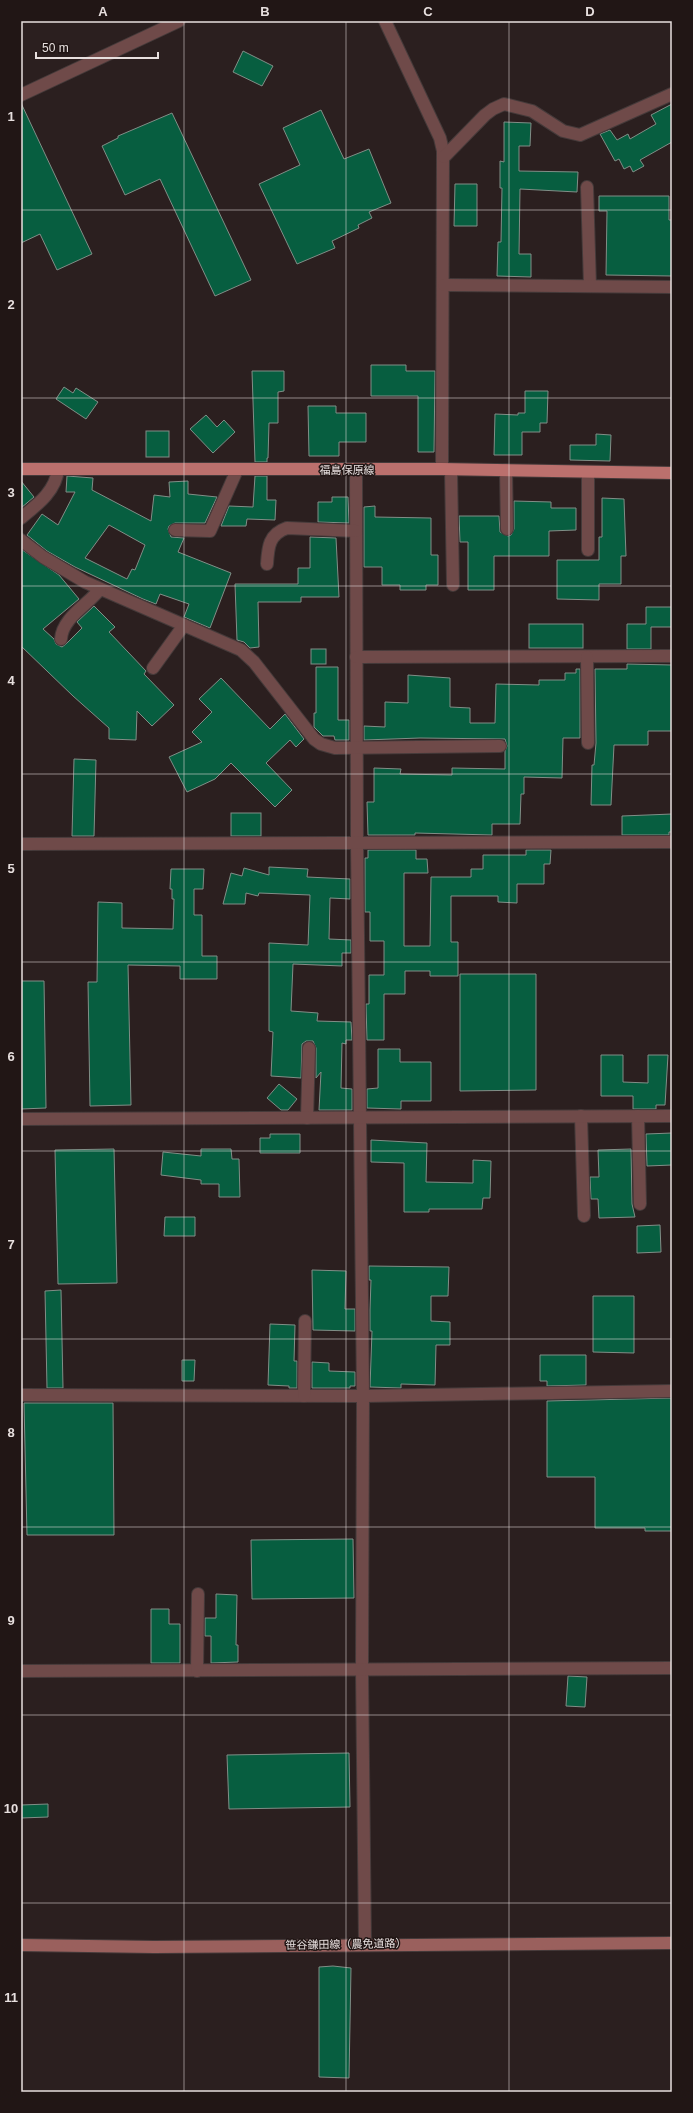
<svg xmlns="http://www.w3.org/2000/svg" width="693" height="2113" viewBox="0 0 693 2113" font-family="Arial,'Noto Sans JP',sans-serif">
  <style>
    .building { fill: #075e40; stroke: #818e87; fill-rule: evenodd }
    .lines { fill: none; stroke-linecap: round; stroke-linejoin: round }
    .street-casing { stroke: #453a3a; stroke-width: 14 }
    .secondary-casing { stroke: #453a3a; stroke-width: 14 }
    .primary-casing { stroke: #453a3a; stroke-width: 14 }
    .street { stroke: #6f4a49; stroke-width: 12 }
    .secondary { stroke: #9a605d; stroke-width: 12 }
    .primary { stroke: #bb706d; stroke-width: 12 }
    .grid { fill: none; stroke: #e7dfde; stroke-width: 1; stroke-opacity: 0.55 }
    .labels { text-anchor: middle; stroke-width: 3; stroke-linejoin: round; paint-order: stroke }
    .street-label { font-size: 11px; fill: #e7dfde; stroke: #211615 }
    .neatline { fill: none; stroke: #e7dfde; stroke-width: 1.5 }
    .grid-label { font-size: 13px; text-anchor: middle; font-weight: bold; fill: #e7dfde }
  </style>
  <rect width="100%" height="100%" fill="#2b1f1f"/>
  <g class="building">
    <polygon points="243,51 273,66 262,86 233,72"/>
    <polygon points="21,103 92,254 57,270 40,234 21,243"/>
    <polygon points="672,104 672,142 640,160 644,166 633,172 630,166 624,169 619,159 615,161 600,134 610,130 617,140 628,134 630,139 656,124 651,115"/>
    <polygon points="321,110 344,159 369,149 391,203 369,212 372,218 358,225 359,228 332,241 335,248 297,264 259,184 300,165 283,128"/>
    <polygon points="172,113 251,280 215,296 160,179 125,195 102,146 118,138 118,136"/>
    <polygon points="504,122 531,123 530,146 519,146 519,171 578,172 577,192 520,189 519,254 531,254 531,277 497,276 498,242 501,242 502,188 500,188 500,161 504,162"/>
    <polygon points="455,184 477,184 477,226 454,226"/>
    <polygon points="599,196 669,196 669,220 672,220 672,276 606,275 607,211 599,211"/>
    <polygon points="371,365 406,365 406,371 435,371 434,452 418,452 418,396 371,396"/>
    <polygon points="252,371 284,371 284,391 278,392 278,423 269,423 268,458 267,458 267,462 255,462"/>
    <polygon points="64,387 73,393 76,388 98,402 86,419 56,399"/>
    <polygon points="525,391 548,391 547,423 540,423 540,432 522,432 522,455 494,455 495,414 518,415 518,413 525,413"/>
    <polygon points="308,406 336,406 336,413 366,413 366,442 339,442 339,456 309,456"/>
    <polygon points="206,415 217,427 224,420 235,432 213,453 190,429"/>
    <rect x="146" y="431" width="23" height="26"/>
    <polygon points="596,434 611,435 610,461 570,460 570,445 596,445"/>
    <path d="M67,476L93,478L92,490L151,521L154,495L170,497L169,482L188,481V494L217,497L205,523H175L169,526L168,529L171,537L184,538L178,552L231,573L210,628L184,617L189,604L160,594L156,604L143,599L75,567L47,551L27,535L42,514L58,525L75,492H66ZM109,525L145,545L135,570L132,569L127,579L85,558Z"/>
    <polygon points="255,476 267,476 267,500 276,500 275,520 247,519 246,526 221,526 229,506 253,507"/>
    <polygon points="21,481 34,497 21,508"/>
    <polygon points="332,497 348,497 349,523 318,522 318,502 332,502"/>
    <polygon points="602,498 624,499 626,556 621,556 621,584 599,584 599,600 557,599 557,560 599,560 599,537 602,537"/>
    <polygon points="514,501 551,502 551,508 576,508 576,530 549,531 549,556 494,556 494,590 468,590 468,542 460,542 459,516 499,516 500,532 508,536 511,535 514,529"/>
    <polygon points="375,506 375,517 431,518 431,555 438,555 438,585 426,585 426,590 400,590 400,585 382,585 382,567 364,567 364,507"/>
    <polygon points="310,537 336,538 339,597 301,597 301,602 258,602 259,647 250,648 244,642 237,640 235,584 298,584 298,568 310,568"/>
    <polygon points="21,549 59,575 79,599 43,629 54,639 56,644 62,647 66,644 82,628 77,622 94,606 115,627 109,632 146,671 144,674 174,705 152,726 137,711 136,740 109,739 109,728 73,696 21,646"/>
    <polygon points="646,607 672,607 672,627 651,627 651,649 627,649 627,624 646,624"/>
    <rect x="529" y="624" width="54" height="24"/>
    <rect x="311" y="649" width="15" height="15"/>
    <polygon points="627,664 672,665 672,731 648,731 648,745 614,745 611,805 591,805 592,765 594,765 596,743 595,669 627,669"/>
    <polygon points="316,667 338,667 338,720 349,720 349,740 335,740 334,736 323,736 314,727 314,713 316,713"/>
    <polygon points="576,669 580,669 580,738 563,738 562,778 524,777 524,794 521,794 520,824 492,824 492,835 415,833 415,835 368,835 367,802 374,802 374,768 401,769 400,774 452,775 452,768 505,769 505,751 507,746 505,739 420,738 364,740 364,726 385,727 385,702 408,703 408,675 450,678 450,707 470,708 470,723 495,723 496,684 539,685 539,680 565,680 565,673 576,673"/>
    <polygon points="221,678 270,729 285,714 304,739 296,747 290,740 266,763 292,790 275,807 231,763 215,779 187,792 169,757 202,742 192,732 212,712 199,699"/>
    <polygon points="74,759 96,760 94,836 72,836"/>
    <rect x="231" y="813" width="30" height="23"/>
    <polygon points="672,814 672,832 669,832 669,835 622,835 622,816"/>
    <polygon points="368,850 416,850 416,859 427,859 428,873 404,873 404,946 430,946 431,877 471,877 471,869 483,869 483,855 526,855 526,850 551,850 550,864 544,864 544,884 517,884 517,903 498,902 498,896 451,896 451,942 458,942 458,976 430,976 430,971 405,971 405,994 384,994 384,1040 367,1040 366,1004 369,1004 369,975 384,975 384,941 370,941 370,912 365,912 365,858 368,858"/>
    <polygon points="269,867 308,869 307,877 350,879 350,899 330,898 329,939 351,940 351,953 342,953 342,966 293,964 291,1011 318,1013 317,1021 351,1022 352,1040 346,1040 346,1044 342,1043 341,1088 352,1089 352,1110 319,1110 321,1072 316,1078 316,1048 313,1041 306,1041 302,1044 301,1078 271,1076 273,1032 269,1031 269,943 308,945 310,895 259,893 258,896 246,893 245,904 223,904 231,873 242,876 244,868 269,875"/>
    <polygon points="171,869 204,869 203,889 194,889 194,915 202,915 202,956 217,956 217,979 180,979 180,966 128,965 131,1105 90,1106 88,982 97,982 98,902 122,903 122,928 173,929 174,899 172,899 172,889 170,889"/>
    <polygon points="460,974 536,974 536,1090 460,1091"/>
    <polygon points="21,981 44,981 46,1108 21,1109"/>
    <polygon points="378,1049 400,1049 400,1062 431,1062 431,1101 401,1101 401,1109 367,1108 367,1089 378,1088"/>
    <polygon points="601,1055 623,1055 623,1082 648,1083 648,1055 668,1055 665,1105 656,1105 656,1109 633,1109 633,1096 601,1096"/>
    <polygon points="279,1084 297,1099 288,1110 281,1110 267,1098"/>
    <polygon points="672,1133 672,1165 647,1166 646,1134"/>
    <polygon points="270,1134 300,1134 300,1153 260,1153 260,1138 270,1138"/>
    <polygon points="371,1140 427,1143 426,1182 473,1183 473,1160 491,1161 490,1198 483,1198 482,1209 429,1209 429,1212 404,1212 404,1163 371,1162"/>
    <polygon points="114,1149 117,1283 58,1284 55,1150"/>
    <polygon points="201,1149 231,1149 232,1159 239,1159 240,1197 219,1197 219,1184 201,1184 201,1180 161,1175 163,1152 201,1156"/>
    <polygon points="631,1149 632,1204 635,1217 599,1218 598,1199 591,1199 590,1177 599,1177 598,1150"/>
    <polygon points="165,1217 195,1217 195,1236 164,1236"/>
    <polygon points="660,1225 661,1252 637,1253 637,1226"/>
    <polygon points="369,1266 449,1267 448,1296 431,1296 431,1321 450,1322 450,1345 436,1345 435,1385 401,1384 401,1388 370,1387 372,1331 370,1331 370,1310 371,1280 369,1280"/>
    <polygon points="312,1270 346,1271 345,1309 355,1309 355,1331 313,1330"/>
    <polygon points="61,1290 63,1388 47,1388 45,1291"/>
    <polygon points="593,1296 634,1296 634,1353 593,1352"/>
    <polygon points="270,1324 295,1325 294,1361 297,1361 297,1388 289,1388 289,1386 268,1385"/>
    <polygon points="540,1355 586,1355 586,1385 547,1386 547,1381 540,1381"/>
    <polygon points="182,1360 195,1360 194,1381 182,1381"/>
    <polygon points="312,1362 329,1363 329,1371 355,1372 355,1386 350,1386 350,1388 312,1388"/>
    <polygon points="672,1398 672,1531 645,1531 645,1528 595,1528 595,1477 547,1477 547,1401"/>
    <polygon points="24,1403 113,1403 114,1535 27,1535"/>
    <polygon points="353,1539 354,1598 252,1599 251,1540"/>
    <polygon points="216,1594 237,1595 236,1645 238,1645 238,1662 211,1663 211,1636 205,1636 205,1618 216,1618"/>
    <polygon points="151,1609 169,1609 169,1624 180,1624 180,1663 151,1663"/>
    <polygon points="568,1676 587,1677 585,1707 566,1706"/>
    <polygon points="349,1753 350,1807 229,1809 227,1755"/>
    <polygon points="48,1804 48,1817 21,1818 21,1805"/>
    <polygon points="333,1966 351,1968 349,2078 319,2077 319,1967"/>
  </g>
  <g class="lines">
    <g class="street-casing">
      <g id="street">
        <polyline points="385,21 440,138 443,151 442,469"/>
        <polyline points="21,95 179,21"/>
        <polyline points="444,157 485,115 493,109 504,104 532,111 563,131 580,135 672,94"/>
        <polyline points="587,187 590,286"/>
        <polyline points="444,285 672,287"/>
        <polyline points="356,470 357,843 363,1396 362,1670 365,1944"/>
        <polyline points="451,470 453,585"/>
        <polyline points="506,470 507,529"/>
        <polyline points="588,472 588,550"/>
        <path d="M21,518C37,505 56,491 58,469"/>
        <polyline points="175,530 210,531 237,470"/>
        <polyline points="21,540 43,557 85,582 241,650 254,662 314,739 321,744 335,748 500,746"/>
        <path d="M267,564C268,547 269,534 287,528L356,531"/>
        <path d="M61,639C62,618 89,604 100,589"/>
        <polyline points="356,657 672,656"/>
        <polyline points="587,657 588,743"/>
        <polyline points="153,668 184,625"/>
        <polyline points="21,844 672,842"/>
        <polyline points="581,1116 584,1216"/>
        <polyline points="638,1116 640,1204"/>
        <polyline points="307,1118 309,1048"/>
        <polyline points="21,1119 672,1116"/>
        <polyline points="21,1395 363,1396 672,1391"/>
        <polyline points="304,1396 305,1321"/>
        <polyline points="21,1671 672,1668"/>
        <polyline points="197,1671 198,1594"/>
      </g>
    </g>
    <g class="secondary-casing">
      <polyline id="secondary" points="21,1945 154,1947 672,1943"/>
    </g>
    <g class="primary-casing">
      <polyline id="primary" points="21,469 442,469 672,473"/>
    </g>
    <use href="#street" class="street"/>
    <use href="#secondary" class="secondary"/>
    <use href="#primary" class="primary"/>
  </g>
  <path class="grid" d="M184,21V2092M346,21V2092M509,21V2092M21,210H672M21,398H672M21,586H672M21,774H672M21,962H672M21,1151H672M21,1339H672M21,1527H672M21,1715H672M21,1903H672"/>
  <g class="labels">
    <g class="street-label">
      <text x="347" y="474">福島保原線</text>
      <text transform="translate(346 1944) rotate(-1)" y="4">笹谷鎌田線（農免道路）</text>
    </g>
  </g>
  <rect width="693" height="2113" fill="none" stroke="#211615" stroke-width="44"/>
  <path d="M36 52v6h122v-6" fill="none" stroke="#e7dfde" stroke-width="2"/>
  <text x="42" y="52" font-size="12" fill="#e7dfde" stroke="#211615" stroke-width="3" paint-order="stroke">50 m</text>
  <rect x="22" y="22" width="649" height="2069" class="neatline"/>
  <g class="grid-label">
    <text x="103" y="16">A</text>
    <text x="265" y="16">B</text>
    <text x="428" y="16">C</text>
    <text x="590" y="16">D</text>
    <text x="11" y="121">1</text>
    <text x="11" y="309">2</text>
    <text x="11" y="497">3</text>
    <text x="11" y="685">4</text>
    <text x="11" y="873">5</text>
    <text x="11" y="1061">6</text>
    <text x="11" y="1249">7</text>
    <text x="11" y="1437">8</text>
    <text x="11" y="1625">9</text>
    <text x="11" y="1813">10</text>
    <text x="11" y="2002">11</text>
  </g>
</svg>
